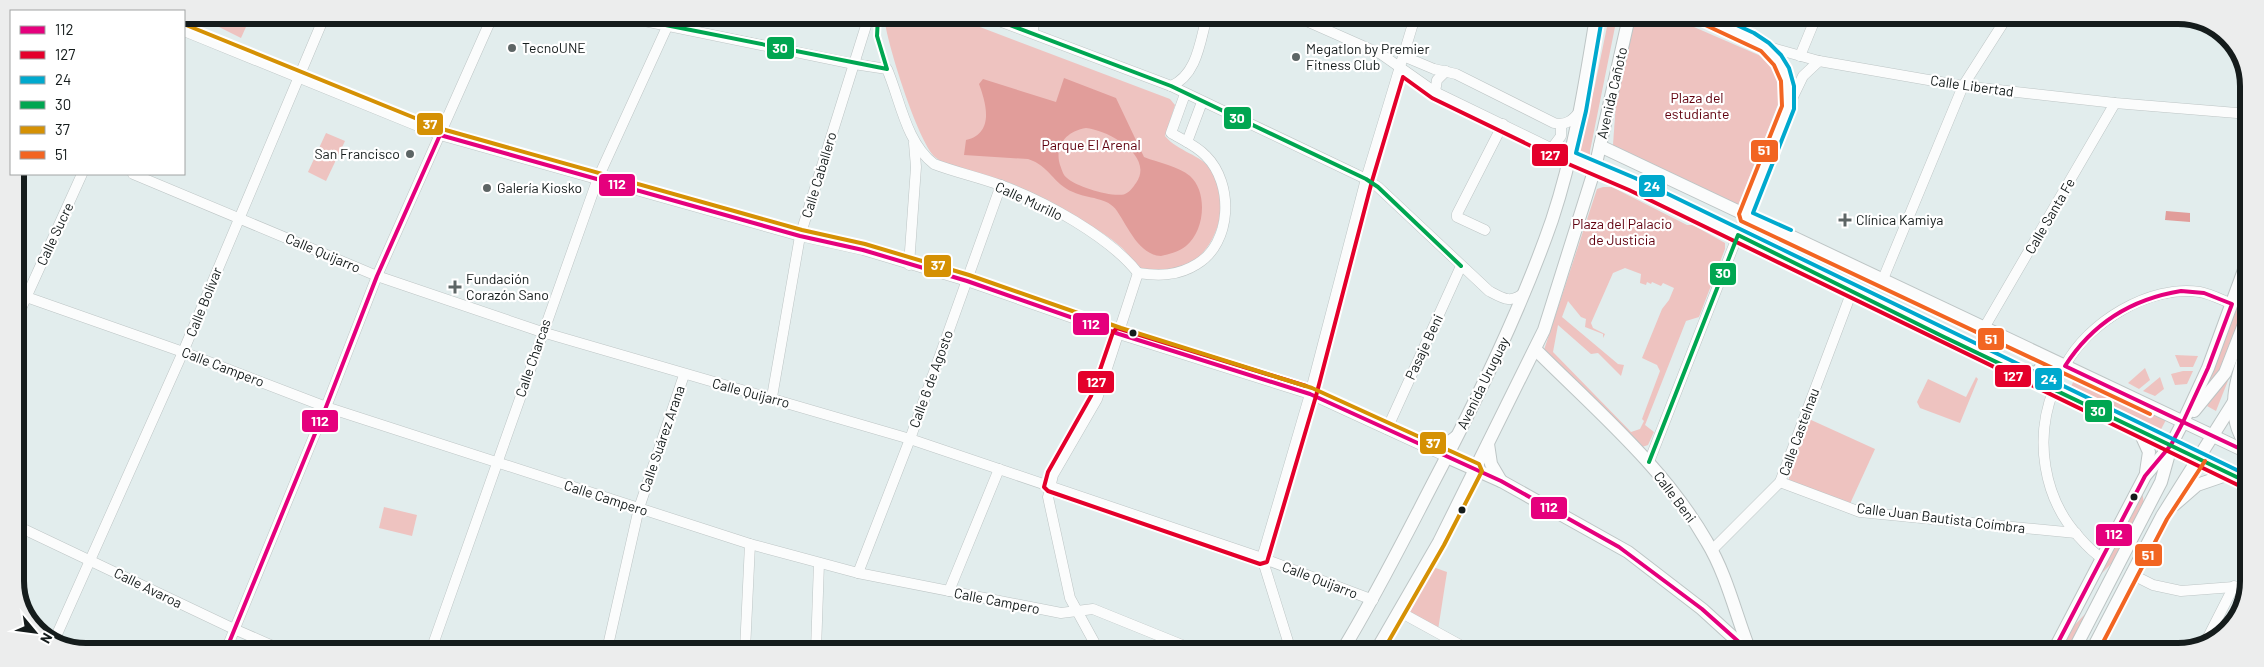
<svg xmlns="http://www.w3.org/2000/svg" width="2264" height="667" viewBox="0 0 2264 667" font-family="Barlow,sans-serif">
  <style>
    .green { fill: #eec3c0; fill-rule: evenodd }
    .water { fill: #e19d9a; fill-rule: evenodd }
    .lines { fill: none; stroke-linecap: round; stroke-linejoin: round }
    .minor-casing { stroke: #bdc5c5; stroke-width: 11 }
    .major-casing { stroke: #bdc5c5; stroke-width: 14 }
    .minor { stroke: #fbfcfc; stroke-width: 10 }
    .major { stroke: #fbfcfc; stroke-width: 12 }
    .bus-1-casing { stroke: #fff; stroke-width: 8 }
    .bus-2-casing { stroke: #fff; stroke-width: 8 }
    .bus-3-casing { stroke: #fff; stroke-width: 8 }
    .bus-4-casing { stroke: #fff; stroke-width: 8 }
    .bus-5-casing { stroke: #fff; stroke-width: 8 }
    .bus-6-casing { stroke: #fff; stroke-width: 8 }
    .bus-1 { stroke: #e5007d; stroke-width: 4 }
    .bus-2 { stroke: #e4002b; stroke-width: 4 }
    .bus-3 { stroke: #00a9ce; stroke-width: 4 }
    .bus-4 { stroke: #00a651; stroke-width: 4 }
    .bus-5 { stroke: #d59104; stroke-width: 4 }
    .bus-6 { stroke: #f26522; stroke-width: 4 }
    .poi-dot { fill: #5d6565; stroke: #fff; stroke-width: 2 }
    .bus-dot { fill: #151c1c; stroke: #fff; stroke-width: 2 }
    .labels { text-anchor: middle; stroke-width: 4.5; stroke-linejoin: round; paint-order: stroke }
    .poi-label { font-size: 14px; fill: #151c1c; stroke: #fff; text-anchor: start }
    .street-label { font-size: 14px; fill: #151c1c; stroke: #fff }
    .park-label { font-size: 14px; fill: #60000e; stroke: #fff }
    .rim { fill: none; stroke: #151c1c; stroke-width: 6 }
    .line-badge { stroke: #fff; stroke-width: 2 }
    .badge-label { font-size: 14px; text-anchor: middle; font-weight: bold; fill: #fff }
  </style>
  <rect width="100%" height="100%" fill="#e2eded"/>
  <g class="green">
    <polygon points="212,15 244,15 250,18 241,38 209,22"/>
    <path d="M884,16H951L1170,99L1175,105L1165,136C1178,152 1201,154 1212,171C1239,213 1203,283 1149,272C1136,269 1130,255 1121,247C1100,228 1071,216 1047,202C1035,195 1022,188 1010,183C987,174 955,174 935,157C918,142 886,41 884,16Z"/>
    <polygon points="1609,17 1617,17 1590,151 1590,164 1577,156 1595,85"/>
    <path d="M1632,17H1671L1770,60C1782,69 1783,84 1781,97L1738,206L1613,145L1616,102Z"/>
    <polygon points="326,133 345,141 326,181 308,172"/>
    <path d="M1603,187H1612L1687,225H1693L1725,243V249L1699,317L1686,321L1645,425L1654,432L1648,445L1642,447L1630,438L1544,350L1597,189ZM1625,268L1641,274L1640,283L1646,285L1647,282L1651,284L1652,282L1661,286L1663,283L1674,288L1669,300L1662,309L1642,358L1657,365L1660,371L1642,419L1644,421L1640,429L1631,432L1553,352L1558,325L1591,354L1598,353L1621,376L1624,365L1618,364L1562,317L1568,301L1581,317L1586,319L1585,327L1603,334V338L1605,334L1593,328L1591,323L1613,273Z"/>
    <polygon points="2248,275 2248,300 2224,366 2211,382 2209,381"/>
    <polygon points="2175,355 2198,356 2193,367 2180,367"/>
    <polygon points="2145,368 2150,380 2139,389 2128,383"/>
    <polygon points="2183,371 2193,371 2187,384 2175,385 2171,374"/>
    <polygon points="2231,373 2216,411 2207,406"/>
    <polygon points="1976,377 1978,379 1960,423 1920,408 1917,402 1928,379 1966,397"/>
    <polygon points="2160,377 2164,389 2155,396 2143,391"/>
    <polygon points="2075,378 2166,420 2159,433 2069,391"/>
    <polygon points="1809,419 1875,449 1849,506 1789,482 1789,473"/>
    <polygon points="2142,491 2144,504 2112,563 2097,578"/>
    <polygon points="384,507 417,515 412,536 379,528"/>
    <polygon points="1433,567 1447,572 1438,630 1409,614"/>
    <polygon points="2087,612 2066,652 2058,652 2069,631"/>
  </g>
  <g class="water">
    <path d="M1064,78L1116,98L1144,157C1159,163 1178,166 1190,176C1208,192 1205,231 1186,246C1179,252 1169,254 1161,256C1139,255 1128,227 1117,211C1108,197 1088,199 1073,192C1053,184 1050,166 1028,159L964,155L966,140C995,133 986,103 979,84L983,79L1056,102ZM1086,128C1108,130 1155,156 1136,183C1133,187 1130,192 1125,194C1113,198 1077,187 1067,178C1063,175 1062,170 1060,165C1054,145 1067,131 1086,128Z"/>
    <polygon points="2166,211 2190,213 2190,222 2165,220"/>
  </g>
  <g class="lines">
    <g class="minor-casing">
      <g id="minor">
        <path d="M620,16L854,64L887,69C900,99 906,143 934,164C955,172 978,177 1000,185C1043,200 1110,237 1138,273"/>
        <path d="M986,16L1171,86L1366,179L1378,187L1489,291C1504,299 1511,304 1525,292"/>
        <polyline points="1295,16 1381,54 1435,92 1569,157"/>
        <polyline points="1713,21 1765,46 1819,61 1963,86 2115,103 2249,114"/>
        <polyline points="184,31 440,135 800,236 863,250 967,281 1119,334 1310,394 1447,457"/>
        <polyline points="1033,33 1034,16"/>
        <path d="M1767,47C1782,62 1791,80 1789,101"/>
        <path d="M1403,56L1434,69L1456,74L1554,123C1566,126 1573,120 1580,111"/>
        <polyline points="1800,56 1816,17"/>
        <path d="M1171,86C1197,75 1200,42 1207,16"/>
        <polyline points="1435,92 1437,80 1446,71"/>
        <polyline points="1187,142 1202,102"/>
        <polyline points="1552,148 1561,136 1561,125"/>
        <polyline points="133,174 377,276 542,332 910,439 1262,558 1373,600"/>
        <polyline points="1485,230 1457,217 1457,214 1503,124"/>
        <polyline points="909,265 916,167 914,143"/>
        <path d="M1138,273C1159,276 1178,276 1197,264C1232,243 1234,184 1206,156C1197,146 1183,140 1171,133L1185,94"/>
        <polyline points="1883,279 1963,86 2007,17"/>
        <polyline points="15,293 183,352 326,407 750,544 858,573 1061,613 1093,609 1197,651"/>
        <polyline points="15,322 82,174"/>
        <polyline points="1984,328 2115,103"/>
        <path d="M2065,366C2087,323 2150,284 2200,292C2211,294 2222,300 2232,304"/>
        <path d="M2054,389C2034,438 2043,498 2079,537C2086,545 2093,553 2102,558"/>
        <polyline points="772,397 800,236 869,16"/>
        <polyline points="1387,429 1461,266"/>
        <polyline points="1649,462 1788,107 1803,76 1819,61"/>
        <polyline points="1780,482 1860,512 2076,533"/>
        <polyline points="15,525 234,629 282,650"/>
        <polyline points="1712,550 1780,482 1852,291"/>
        <polyline points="858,573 910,439 1001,185"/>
        <polyline points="2131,574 2153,585 2181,591 2247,586"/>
        <polyline points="949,591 999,469"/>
        <polyline points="1400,612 1471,651"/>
        <polyline points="54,641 183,352 325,15"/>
        <polyline points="2205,643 2234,586"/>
        <polyline points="226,650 326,407 377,276 493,15"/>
        <polyline points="431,650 598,178 672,16"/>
        <polyline points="607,650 639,508 684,375"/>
        <polyline points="745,650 750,544"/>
        <polyline points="816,650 819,563"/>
        <polyline points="1099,651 1070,598 1048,497 1053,475 1097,399 1138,273"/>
        <polyline points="1291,651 1262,558 1310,394 1366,179 1415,17"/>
      </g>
    </g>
    <g class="major-casing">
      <g id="major">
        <polyline points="1704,17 1713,21 1715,17"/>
        <polyline points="2248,114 2249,114"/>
        <polyline points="1600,146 2247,452"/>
        <polyline points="1569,157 1632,184 1942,336 2247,482"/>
        <path d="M1535,349C1596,410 1664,467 1707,542C1727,575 1736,616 1750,651"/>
        <polyline points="2023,374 2037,372 2041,368 2042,362 2037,353"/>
        <polyline points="2194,411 2225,373 2248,314"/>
        <polyline points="2139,430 2149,452 2146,472"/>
        <polyline points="1488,444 1491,464 1501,481"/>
        <path d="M2247,446C2224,415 2236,378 2248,345"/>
        <path d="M1426,447C1439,450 1446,445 1456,437"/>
        <polyline points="1447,457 1501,481 1628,552 1702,609 1747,650"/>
        <polyline points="2174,505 2197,485 2232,473"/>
        <path d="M1342,651C1375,597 1403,541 1432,485C1477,399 1520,312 1552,220C1574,154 1585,85 1596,17"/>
        <polyline points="1376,651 1439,542 1544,330 1595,168 1629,17"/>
        <polyline points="2053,652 2145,476 2171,445 2183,422 2208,368 2248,259"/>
        <polyline points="2073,652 2161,482 2170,450"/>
        <polyline points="2091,652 2162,516 2247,381"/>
      </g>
    </g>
    <use href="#minor" class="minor"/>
    <use href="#major" class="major"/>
    <g class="bus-1-casing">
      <g id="bus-1">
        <path d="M2181,291L2204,293L2232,304L2208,368L2183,422L2065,366C2092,324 2131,299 2181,291Z"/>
        <polyline points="2183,422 2247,452"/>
        <polyline points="226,650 326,407 377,276 440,135 800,236 863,250 967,281 1119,334 1310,394 1501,481 1619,547 1702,609 1749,651"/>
        <polyline points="2053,652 2145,476 2171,445 2183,422"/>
      </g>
    </g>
    <g class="bus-2-casing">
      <polyline id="bus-2" points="1306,386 1117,328 1113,332 1091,396 1048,472 1044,487 1048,491 1260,564 1267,562 1316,396 1372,181 1403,77 1432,98 1566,163 1629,190 2244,488"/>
    </g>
    <g class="bus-3-casing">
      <g id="bus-3">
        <polyline points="1719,17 1754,33 1769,43 1781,55 1789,68 1794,86 1794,109 1753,213 1791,230"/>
        <polyline points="1602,18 1586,111 1576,153 1635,178 2247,475"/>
      </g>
    </g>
    <g class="bus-4-casing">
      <g id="bus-4">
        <polyline points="620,16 887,69 877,36 878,16"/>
        <polyline points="986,16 1171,86 1366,179 1378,187 1461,266"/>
        <polyline points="1649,462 1738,235 1942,336 2247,482"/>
      </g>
    </g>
    <g class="bus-5-casing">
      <polyline id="bus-5" points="186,25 442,129 802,230 865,244 969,275 1121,328 1312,388 1479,464 1482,471 1444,545 1383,651"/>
    </g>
    <g class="bus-6-casing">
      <g id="bus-6">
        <polyline points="1701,23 1761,51 1774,65 1781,81 1782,106 1739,214 1741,221 2150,414"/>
        <polyline points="2098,652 2167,519 2205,461"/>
      </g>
    </g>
    <use href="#bus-1" class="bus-1"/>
    <use href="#bus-2" class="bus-2"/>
    <use href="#bus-3" class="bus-3"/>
    <use href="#bus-4" class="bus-4"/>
    <use href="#bus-5" class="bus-5"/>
    <use href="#bus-6" class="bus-6"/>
  </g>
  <g class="poi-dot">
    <circle cx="512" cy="48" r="5"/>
    <circle cx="1296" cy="57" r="5"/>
    <circle cx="410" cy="154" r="5"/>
    <circle cx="487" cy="188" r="5"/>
    <path d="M1842.5 212.5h5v5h5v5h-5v5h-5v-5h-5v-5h5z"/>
    <path d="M452.5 279.5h5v5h5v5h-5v5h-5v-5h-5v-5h5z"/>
  </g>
  <g class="bus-dot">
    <circle cx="1133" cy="333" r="4.5"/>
    <circle cx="2134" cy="497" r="4.5"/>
    <circle cx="1462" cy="510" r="4.5"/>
  </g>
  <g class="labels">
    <g class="poi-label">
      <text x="522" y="53">TecnoUNE</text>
      <text x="1306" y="54">Megatlon by Premier<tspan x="1306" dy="16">Fitness Club</tspan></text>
      <text x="400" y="159" text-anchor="end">San Francisco</text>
      <text x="497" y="193">Galería Kiosko</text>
      <text x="1856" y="225">Clínica Kamiya</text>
      <text x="466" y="284">Fundación<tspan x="466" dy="16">Corazón Sano</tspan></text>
    </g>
    <g class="street-label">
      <text transform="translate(1972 86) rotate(8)" y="5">Calle Libertad</text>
      <text transform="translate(1612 93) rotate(-77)" y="5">Avenida Cañoto</text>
      <text transform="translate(819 175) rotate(-73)" y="5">Calle Caballero</text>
      <text transform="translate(1029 201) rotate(25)" y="5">Calle Murillo</text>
      <text transform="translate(2050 216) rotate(-60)" y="5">Calle Santa Fe</text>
      <text transform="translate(55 234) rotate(-65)" y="5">Calle Sucre</text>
      <text transform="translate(323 253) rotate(23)" y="5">Calle Quijarro</text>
      <text transform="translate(204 302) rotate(-68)" y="5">Calle Bolívar</text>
      <text transform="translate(1424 347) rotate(-65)" y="5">Pasaje Beni</text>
      <text transform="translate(533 358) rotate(-71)" y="5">Calle Charcas</text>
      <text transform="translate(223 367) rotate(21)" y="5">Calle Campero</text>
      <text transform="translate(931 379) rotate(-70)" y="5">Calle 6 de Agosto</text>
      <text transform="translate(1483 383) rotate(-64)" y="5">Avenida Uruguay</text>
      <text transform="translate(751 393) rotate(15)" y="5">Calle Quijarro</text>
      <text transform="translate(1799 432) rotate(-70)" y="5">Calle Castelnau</text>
      <text transform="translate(662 439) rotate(-71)" y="5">Calle Suárez Arana</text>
      <text transform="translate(1675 497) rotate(53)" y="5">Calle Beni</text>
      <text transform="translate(606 498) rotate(18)" y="5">Calle Campero</text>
      <text transform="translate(1941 518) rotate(7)" y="5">Calle Juan Bautista Coímbra</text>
      <text transform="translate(1320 580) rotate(21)" y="5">Calle Quijarro</text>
      <text transform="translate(148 588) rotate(26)" y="5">Calle Avaroa</text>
      <text transform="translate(997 601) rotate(11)" y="5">Calle Campero</text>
    </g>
    <g class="park-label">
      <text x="1697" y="103">Plaza del<tspan x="1697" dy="16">estudiante</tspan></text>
      <text x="1091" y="150">Parque El Arenal</text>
      <text x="1622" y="229">Plaza del Palacio<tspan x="1622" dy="16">de Justicia</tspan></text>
    </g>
  </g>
  <path d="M0 0H2264V667H0ZM86 24H2178A62 62 0 0 1 2240 86V581A62 62 0 0 1 2178 643H86A62 62 0 0 1 24 581V86A62 62 0 0 1 86 24Z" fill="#eceded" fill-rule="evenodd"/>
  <path class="rim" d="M86 24H2178A62 62 0 0 1 2240 86V581A62 62 0 0 1 2178 643H86A62 62 0 0 1 24 581V86A62 62 0 0 1 86 24Z"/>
  <g class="line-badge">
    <rect x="766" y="36" width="29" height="24" rx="5" fill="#00a651"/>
    <rect x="1223" y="106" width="29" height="24" rx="5" fill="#00a651"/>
    <rect x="416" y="112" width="28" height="24" rx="5" fill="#d59104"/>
    <rect x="1750" y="139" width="29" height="24" rx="5" fill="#f26522"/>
    <rect x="1531" y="143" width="38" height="24" rx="5" fill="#e4002b"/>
    <rect x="598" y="173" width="38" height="24" rx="5" fill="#e5007d"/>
    <rect x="1638" y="174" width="28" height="24" rx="5" fill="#00a9ce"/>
    <rect x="923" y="254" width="29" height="24" rx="5" fill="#d59104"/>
    <rect x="1709" y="262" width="28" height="24" rx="5" fill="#00a651"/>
    <rect x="1072" y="312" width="38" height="24" rx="5" fill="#e5007d"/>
    <rect x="1977" y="327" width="28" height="24" rx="5" fill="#f26522"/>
    <rect x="1994" y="364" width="38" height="24" rx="5" fill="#e4002b"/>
    <rect x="2034" y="367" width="29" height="24" rx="5" fill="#00a9ce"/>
    <rect x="1077" y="370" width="38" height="24" rx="5" fill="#e4002b"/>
    <rect x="2084" y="399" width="29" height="24" rx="5" fill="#00a651"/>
    <rect x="301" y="409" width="38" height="24" rx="5" fill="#e5007d"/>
    <rect x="1419" y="431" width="28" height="24" rx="5" fill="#d59104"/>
    <rect x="1530" y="496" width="38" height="24" rx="5" fill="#e5007d"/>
    <rect x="2095" y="523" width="38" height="24" rx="5" fill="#e5007d"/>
    <rect x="2134" y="543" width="29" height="24" rx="5" fill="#f26522"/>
  </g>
  <g class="badge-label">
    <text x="780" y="53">30</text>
    <text x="1237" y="123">30</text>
    <text x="430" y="129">37</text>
    <text x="1764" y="155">51</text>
    <text x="1550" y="160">127</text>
    <text x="617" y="189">112</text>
    <text x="1652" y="191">24</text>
    <text x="938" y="270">37</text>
    <text x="1723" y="278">30</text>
    <text x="1091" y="329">112</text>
    <text x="1991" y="344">51</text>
    <text x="2013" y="381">127</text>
    <text x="2049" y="384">24</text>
    <text x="1096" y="387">127</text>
    <text x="2098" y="416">30</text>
    <text x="320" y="426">112</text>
    <text x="1433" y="448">37</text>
    <text x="1549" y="512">112</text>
    <text x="2114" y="539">112</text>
    <text x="2148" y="560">51</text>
  </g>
  <rect x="10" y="10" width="175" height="165" fill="#ffffff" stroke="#a1a4a4"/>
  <rect x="20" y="26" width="25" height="8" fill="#e5007d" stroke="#a1a4a4"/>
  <text x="55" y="35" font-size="15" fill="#151c1c">112</text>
  <rect x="20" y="51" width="25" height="8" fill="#e4002b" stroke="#a1a4a4"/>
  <text x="55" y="60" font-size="15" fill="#151c1c">127</text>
  <rect x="20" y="76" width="25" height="8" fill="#00a9ce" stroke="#a1a4a4"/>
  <text x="55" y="85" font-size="15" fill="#151c1c">24</text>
  <rect x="20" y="101" width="25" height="8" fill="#00a651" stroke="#a1a4a4"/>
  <text x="55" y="110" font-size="15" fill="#151c1c">30</text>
  <rect x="20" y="126" width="25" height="8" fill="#d59104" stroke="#a1a4a4"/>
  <text x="55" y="135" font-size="15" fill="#151c1c">37</text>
  <rect x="20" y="151" width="25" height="8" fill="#f26522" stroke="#a1a4a4"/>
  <text x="55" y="160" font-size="15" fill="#151c1c">51</text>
  <g transform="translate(35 632) rotate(119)" stroke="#ffffff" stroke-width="4" paint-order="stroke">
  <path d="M0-4L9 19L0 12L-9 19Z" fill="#151c1c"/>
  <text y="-8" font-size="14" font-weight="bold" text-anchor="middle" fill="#151c1c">N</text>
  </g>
</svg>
